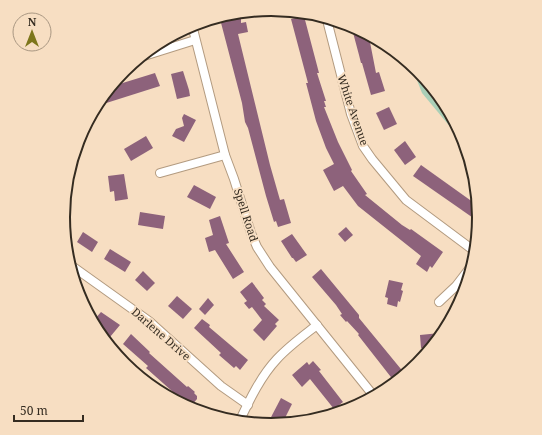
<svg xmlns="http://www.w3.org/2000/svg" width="542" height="435" viewBox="0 0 542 435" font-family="'Noto Serif',serif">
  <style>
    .green { fill: #aacfb7 }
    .building { fill: #8d627b }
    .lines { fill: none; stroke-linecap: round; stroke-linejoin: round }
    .street-casing { stroke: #b39b80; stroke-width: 10 }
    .street { stroke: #fff; stroke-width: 8 }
    .labels { text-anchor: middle; stroke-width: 4; stroke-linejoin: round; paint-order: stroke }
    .street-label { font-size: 11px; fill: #352c21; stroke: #f7dec2 }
    .rim { fill: none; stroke: #352c21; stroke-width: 2 }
  </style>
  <rect width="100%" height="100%" fill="#f7dec2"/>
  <polygon class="green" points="411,65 419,70 455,125 452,129 422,93"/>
  <g class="building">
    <polygon points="241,15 241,23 246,22 248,32 238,34 270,165 280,200 284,199 291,223 278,227 276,221 274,222 266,196 248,128 245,122 242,103 220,19"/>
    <polygon points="304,16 319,73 317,73 326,101 324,101 326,107 324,107 338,142 352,170 351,171 367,194 365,195 402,225 410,230 411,229 443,252 432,268 430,266 427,272 416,264 421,256 358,206 343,186 334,191 323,170 334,164 326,148 316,121 306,83 308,83 291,19"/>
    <polygon points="351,25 369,37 376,73 379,72 385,91 371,95 362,63 361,63 359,55"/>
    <polygon points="183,71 189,90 190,96 177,99 171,74"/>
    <polygon points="155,73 160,86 100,105 113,86"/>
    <polygon points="389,107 397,124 384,130 376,113"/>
    <polygon points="184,114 196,120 184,142 172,136 176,129 184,126 182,118"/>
    <polygon points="146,136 153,148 131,161 124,149"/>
    <polygon points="405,141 416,157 405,165 394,150"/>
    <polygon points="421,165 477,205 480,218 479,222 413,176"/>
    <polygon points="124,174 128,199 115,201 114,191 110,192 108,176"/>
    <polygon points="194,185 216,197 210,209 187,197"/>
    <polygon points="140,212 165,216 163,229 138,225"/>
    <polygon points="220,216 229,243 226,244 244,272 233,279 215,250 209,252 205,238 213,235 209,220"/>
    <polygon points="346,227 353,235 345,242 338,234"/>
    <polygon points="83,232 98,242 92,252 77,242"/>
    <polygon points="292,234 307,255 296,262 293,258 292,258 281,241"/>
    <polygon points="110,249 131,262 125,272 104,259"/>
    <polygon points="321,269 359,315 359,318 405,374 394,381 358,335 359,334 347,321 346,322 340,315 342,314 336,305 312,277"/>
    <polygon points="143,271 155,283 147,291 135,280"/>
    <polygon points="389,280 403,283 401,290 403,291 400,302 398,301 397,307 387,304 388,298 385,297"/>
    <polygon points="252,282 264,298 262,300 266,304 264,306 279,320 275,324 277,326 264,341 253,330 262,320 252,307 249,309 244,303 247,301 240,292"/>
    <polygon points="177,296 192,309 183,319 168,306"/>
    <polygon points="208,298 214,305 205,315 199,309"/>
    <polygon points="101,312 120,325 110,337 106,334 104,336 94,320"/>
    <polygon points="202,319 210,325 209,327 248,360 240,370 236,366 234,368 219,355 221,353 194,328"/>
    <polygon points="440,333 430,347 421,348 420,335"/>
    <polygon points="131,334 150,352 149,353 187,387 188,386 195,392 194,393 197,396 197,399 190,407 146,368 148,366 123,344"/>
    <polygon points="313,361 321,370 319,371 343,402 334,409 310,379 302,387 292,375 307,362 309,365"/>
    <polygon points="281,398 292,404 282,424 277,425 269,421"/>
  </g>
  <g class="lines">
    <g class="street-casing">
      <g id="street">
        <polyline points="327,20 351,114 363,146 372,159 406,200 473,250"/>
        <polyline points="192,25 225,155 234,179 251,233 257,247 270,267 373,395"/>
        <polyline points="144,56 195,40"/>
        <polyline points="160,173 225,155"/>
        <polyline points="72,266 149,321 221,386 248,405"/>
        <polyline points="439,302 456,286 469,269"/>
        <path d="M240,420C250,399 261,376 277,359C289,346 303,336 317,325"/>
      </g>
    </g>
    <use href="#street" class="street"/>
  </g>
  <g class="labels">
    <g class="street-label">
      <text transform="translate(353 110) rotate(71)" y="4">White Avenue</text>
      <text transform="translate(246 215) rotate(72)" y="4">Spell Road</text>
      <text transform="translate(161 334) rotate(41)" y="4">Darlene Drive</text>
    </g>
  </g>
  <path d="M0 0H542V435H0ZM70 217a201 201 0 1 1 402 0a201 201 0 1 1-402 0Z" fill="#f7dec2" fill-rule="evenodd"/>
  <path class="rim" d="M70 217a201 201 0 1 1 402 0a201 201 0 1 1-402 0Z"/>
  <g transform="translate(32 32)"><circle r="19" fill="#f7dec2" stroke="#a99782"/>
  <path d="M0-3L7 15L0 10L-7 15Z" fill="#7d761b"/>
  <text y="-6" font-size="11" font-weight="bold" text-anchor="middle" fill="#352c21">N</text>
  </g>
  <path d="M14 415v6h69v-6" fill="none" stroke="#352c21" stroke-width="2"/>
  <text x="20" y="415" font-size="12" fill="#352c21" stroke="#f7dec2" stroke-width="3" paint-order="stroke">50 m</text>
</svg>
